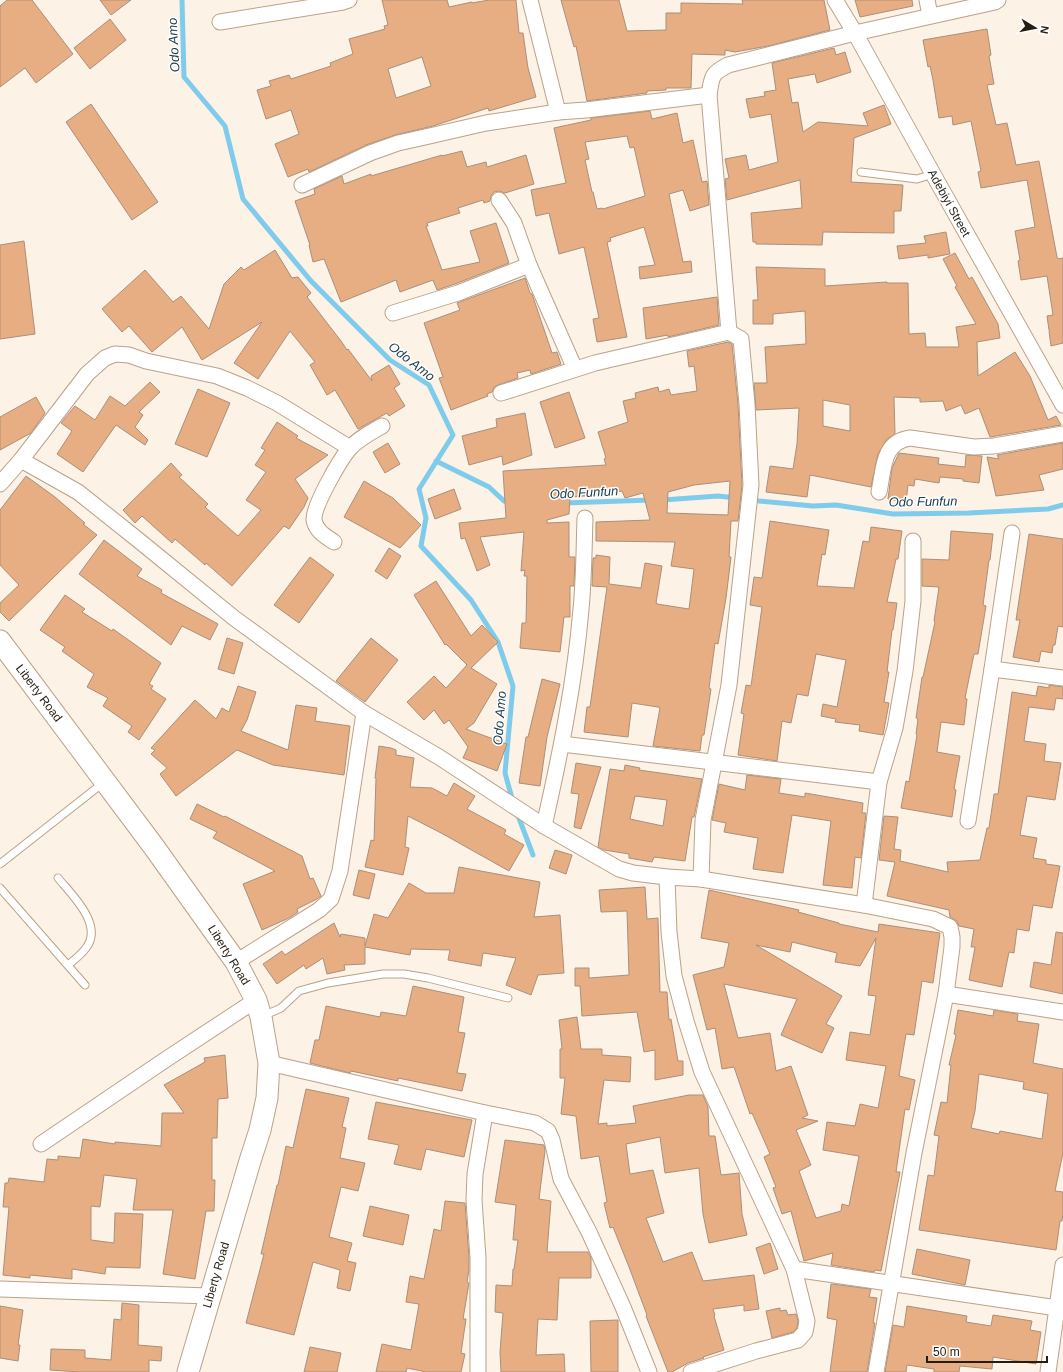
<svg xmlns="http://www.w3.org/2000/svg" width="1063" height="1372" viewBox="0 0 1063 1372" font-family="Helvetica,sans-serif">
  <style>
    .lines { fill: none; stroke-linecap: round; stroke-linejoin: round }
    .stream { stroke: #7fcbeb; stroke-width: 5 }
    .building { fill: #e6ae82; stroke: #ac8f7a; fill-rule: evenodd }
    .lane-casing { stroke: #bba287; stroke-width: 9 }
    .street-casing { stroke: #bba287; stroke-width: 17 }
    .secondary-casing { stroke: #bba287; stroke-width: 23 }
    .lane { stroke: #fff; stroke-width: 7 }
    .street { stroke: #fff; stroke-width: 15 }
    .secondary { stroke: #fff; stroke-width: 21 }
    .labels { text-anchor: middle; stroke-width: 3; stroke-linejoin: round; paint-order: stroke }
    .street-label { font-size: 12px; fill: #261d12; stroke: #fff }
    .water-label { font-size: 13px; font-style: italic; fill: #1e404f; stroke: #fff }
  </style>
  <rect width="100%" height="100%" fill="#fcf2e6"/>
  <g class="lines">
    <g class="stream">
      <polyline points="182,0 184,77 225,126 243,199 311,281 390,360 429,385 453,435 419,489 426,518 421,546 471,600 498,642 513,686 505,773 513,802"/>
      <polyline points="436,461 489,487 504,501 511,502"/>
      <polyline points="663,500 718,496 745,499"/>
      <polyline points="759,501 813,506 836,505 893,514 969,513 1048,509 1063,505"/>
      <polyline points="565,503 651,500"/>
      <polyline points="517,813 533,855"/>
    </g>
  </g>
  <g class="building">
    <polygon points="7,0 32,0 73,54 36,83 25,68 0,87 0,6"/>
    <polygon points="100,0 131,0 111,15"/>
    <path d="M382,0H447L449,7L472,2V3L489,0H516L519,33H523L528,68L536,97L489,111L488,108L433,126L395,135L366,145L309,172L308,169L288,177L275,144L299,134L291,110L266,119L257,90L271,86L269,81L289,75L291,79L331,66L330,63L353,54L349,39L385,29L384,26L388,25ZM422,57L431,86L396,98L388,69Z"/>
    <polygon points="561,0 619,0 627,31 666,30 666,13 681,13 681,3 743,4 742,0 824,0 830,30 768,46 735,52 725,50 725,55 692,54 691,88 666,88 666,90 647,91 647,93 587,101 576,46 574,47"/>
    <polygon points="855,0 912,0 913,6 860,17"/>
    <polygon points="110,19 126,40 90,69 74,48"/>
    <polygon points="987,29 991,55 989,56 994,84 987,85 996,125 1007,123 1016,165 1039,161 1057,257 1058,259 1063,258 1063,343 1051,346 1049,331 1050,330 1049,330 1047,316 1053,315 1047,276 1021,280 1018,261 1020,260 1015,231 1035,227 1027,180 981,188 978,172 981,171 971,121 953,125 952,116 939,118 933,80 930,66 928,67 923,40"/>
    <polygon points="834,48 836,55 845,52 851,72 817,83 815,74 788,79 792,103 798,102 803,132 818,122 868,126 863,113 884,105 891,124 854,138 851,182 903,185 901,211 894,211 894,233 823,232 822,245 756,244 756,242 753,242 751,213 802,208 800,180 727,200 725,179 729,178 725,159 746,155 749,170 778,162 771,114 750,118 746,99 765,96 764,92 776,90 772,63"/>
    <polygon points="91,104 158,202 132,220 66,122"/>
    <path d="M650,111L652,119L677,113L683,143L693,140L702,182L707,181L709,205L690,211L683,190L669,194L683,262L691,261L692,272L640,279L639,267L655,265L644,227L610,238L611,241L607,242L627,337L597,342L593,319L599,318L584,247L559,254L549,213L536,216L531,190L566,183L554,128L591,120V118ZM627,136L630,148L634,147L645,196L603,209L602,208L597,209L593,192H592L585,160L589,159L585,142Z"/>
    <polygon points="462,151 467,167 486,162 487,167 526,155 534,184 505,193 499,191 494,192 491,196 490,201 484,203 483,200 458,208 460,213 427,223 428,226 426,226 442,270 480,262 470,231 496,223 509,263 455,284 437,290 433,280 400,292 396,280 341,302 324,259 313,262 309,245 310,245 295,201 315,194 314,189 342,176 344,184 371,174 371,176 442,155 442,156"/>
    <polygon points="946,232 950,254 928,258 928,255 899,259 897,246 926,243 924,236"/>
    <polygon points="24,241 35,334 0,339 0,245"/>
    <polygon points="275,250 292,278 298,277 311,293 307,297 341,341 347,350 348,349 372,381 371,376 389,365 400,384 394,388 405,406 389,416 387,413 358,429 335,390 327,395 310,365 315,362 290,331 258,379 234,363 262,322 202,360 182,327 152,352 129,326 122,332 102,309 145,270 173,302 181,296 209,329 224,284 241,267 244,270"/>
    <path d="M955,253L969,279L972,277L998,324L1000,338L977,342L978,376L1015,352L1030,376L1048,420L1056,416L1061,425L990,437L979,408L965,414L961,405L946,411L943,401L920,402V398L894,397L895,434L887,439L878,454L871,487L810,475L807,497L766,492L770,466L793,469L797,444L799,408L756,410L754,383H767L765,347L806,344L805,311L773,314V324H753V300H758L756,267L825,269V286L887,282V283H908L909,334L925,333L926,347H959L956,327L976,324L955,287L957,286L943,259ZM823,400L850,405V431L823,426Z"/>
    <polygon points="525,278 530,293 532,294 552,353 557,352 561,364 531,374 530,370 517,373 518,378 498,385 494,387 492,392 487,394 488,396 451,410 439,378 443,377 424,323 460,310 457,303"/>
    <polygon points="717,297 719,325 668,337 668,335 646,339 643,308"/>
    <path d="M728,342L732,344L738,405L742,485L738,521H731L729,557H731L726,598L718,644L715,643L709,688L711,689L704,735H702L700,751L653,746L660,708L658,707L632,703L628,737L584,732L587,707H590L607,587L592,586L593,558H596V555L610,557L609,584L641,588L645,563L662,566L656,603H657V604L689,609L694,569L671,566L675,542L596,541V522L650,520L643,493L625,498L622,491L598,495L570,497L569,514L547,520V523L569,522V557H575L574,586H570V617H564L560,652L520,648L522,623H526L527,576H524L525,570L521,571L524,532L480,537L490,565L477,571L465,538L461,539L459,523L506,518L503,471L606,465L604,459L606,458L598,432L628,422L623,401L636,398L635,393L658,387L659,392L669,389L671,395L697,391L694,366L689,367L687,351ZM730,481L728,515L667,513L668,492L694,485Z"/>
    <polygon points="150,382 160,392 139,412 143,415 135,427 148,440 145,445 116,425 83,472 57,454 72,431 61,423 75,406 95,420 110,396 125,406"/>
    <polygon points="198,389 230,403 207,457 175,444"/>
    <polygon points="569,392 585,438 555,448 540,402"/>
    <polygon points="36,397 45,413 31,433 0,450 0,417"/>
    <polygon points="525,413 532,455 503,465 502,456 469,465 462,436 497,427 496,419"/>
    <polygon points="277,422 298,436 296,438 328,455 295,479 308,498 304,507 289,529 284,526 232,586 206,563 205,565 175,539 172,543 142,516 135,523 123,510 171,463 182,475 179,477 208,504 205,507 238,536 261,510 246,500 266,472 255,465 265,450 261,448"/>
    <polygon points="388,443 400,464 385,473 373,452"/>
    <polygon points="1063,443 1063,469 1039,475 1044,490 996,496 987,457 999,459 997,455"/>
    <polygon points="899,453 939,458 938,464 965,467 966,455 982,456 979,483 963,481 963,479 940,477 939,483 915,479 914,486 908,485 906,502 888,499 892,468"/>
    <polygon points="26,476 55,497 85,523 83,524 97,535 9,621 0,612 0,603 19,585 0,565 0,510"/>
    <polygon points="364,481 393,498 421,525 400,548 344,517"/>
    <polygon points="454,489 461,509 435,519 428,499"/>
    <polygon points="770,521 829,530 825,555 822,554 817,586 854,588 863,541 869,542 871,527 902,531 898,559 896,559 887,602 897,603 893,630 892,630 887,672 889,672 884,702 889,703 883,735 859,731 860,725 835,722 836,719 821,716 823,704 837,707 846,660 816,654 808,696 797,694 791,723 782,721 777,761 738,755 744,714 741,713 746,685 751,686 762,607 750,605 754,577 762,578"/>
    <polygon points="951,531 993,534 990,560 989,560 983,605 986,606 978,654 974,654 965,698 967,699 964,725 941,722 937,752 960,756 954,789 956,790 952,817 901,808 906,781 909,782 917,735 916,734 918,719 916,718 922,677 923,677 935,622 934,621 939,587 922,586 922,559 949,560"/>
    <polygon points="1029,534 1063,539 1063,627 1058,626 1055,645 1053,645 1052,653 1041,651 1039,662 1013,657 1020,620 1016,620"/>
    <polygon points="104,540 142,569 137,576 162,590 161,593 218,624 210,640 182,626 171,645 79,574"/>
    <polygon points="389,548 401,556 387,579 375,571"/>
    <polygon points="310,557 334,575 299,623 274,605"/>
    <polygon points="436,581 471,636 482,625 498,642 471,668 497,684 474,723 466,729 507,744 497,771 463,758 468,747 449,720 444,724 434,710 424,720 407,702 434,676 446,688 467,665 446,644 445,645 414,595"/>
    <polygon points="65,595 85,609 82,612 112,631 113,629 161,663 149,684 153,686 151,689 166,699 139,740 128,732 132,726 103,706 108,698 87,687 94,674 62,651 65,647 40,630"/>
    <polygon points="227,638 243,643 234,674 218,669"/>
    <polygon points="371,638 398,660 365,702 336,681"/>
    <polygon points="542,679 560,684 547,737 540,786 519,783 526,737 528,737"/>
    <polygon points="1049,685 1063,687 1063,699 1056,698 1054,710 1029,707 1024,741 1046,744 1044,761 1061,763 1055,800 1027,796 1020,835 1037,838 1033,858 1046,860 1046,864 1060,866 1052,908 1033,905 1029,931 1017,929 1014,953 1009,952 1002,987 969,980 975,947 971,947 974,929 959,926 957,921 950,917 949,910 887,896 895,862 879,860 884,816 898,817 894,849 901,850 900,861 948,872 947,862 980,860 987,828 989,828 994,794 998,794 1012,692 1036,696 1038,686 1049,688"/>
    <polygon points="238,686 256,692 247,720 241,731 288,750 296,705 317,708 315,721 350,726 344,775 273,765 237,750 176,796 160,774 167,768 151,754 155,750 151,748 195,700 216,719 222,708 229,712"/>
    <polygon points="379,746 391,748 396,750 396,755 414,758 410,787 432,788 447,796 454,783 475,796 467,809 506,830 504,834 524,845 509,871 443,834 408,816 405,847 409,848 403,875 365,867 371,840 374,841 376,778 375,778"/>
    <polygon points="576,763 601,767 581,829 574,827 579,794 571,793"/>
    <path d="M625,765L640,768L639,770L702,779L694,817H692L685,861L654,857L652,862L629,858V854L604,850L598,847L610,769L624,771ZM635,796L667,800L663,826L630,819Z"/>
    <polygon points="747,775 781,779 779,793 805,797 805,793 863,803 862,813 866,813 861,858 855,857 852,888 823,885 831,821 792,815 783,873 753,869 758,838 724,832 726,823 712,820 719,784 745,790"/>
    <polygon points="197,804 224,817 225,816 302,856 310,879 313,878 321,896 317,899 297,909 298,912 289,918 262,930 243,884 275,871 213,838 217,832 190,819"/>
    <polygon points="555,850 572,855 566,874 549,868"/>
    <polygon points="459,867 540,882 534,917 560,915 564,973 538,975 531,995 506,985 516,958 483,953 481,966 448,960 450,950 411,949 410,955 365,947 365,964 344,965 345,970 327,974 323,958 306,969 304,965 277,984 263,964 282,951 285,955 334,923 340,937 341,934 365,938 365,946 374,914 388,918 409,883 426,893 454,893"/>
    <polygon points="359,870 375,874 369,899 353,895"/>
    <polygon points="645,887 647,919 658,918 660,992 667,992 669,1020 671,1019 678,1061 683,1061 683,1075 655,1080 655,1050 644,1052 637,1012 582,1016 580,986 575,986 575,968 589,968 589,978 629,975 627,911 601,912 599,890"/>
    <path d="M709,890L799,910L798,912L839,923V924L878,932L879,924L940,933L933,983L922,981L914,1035L906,1034L899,1076L915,1080L909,1110L905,1109L896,1172H900L881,1271L875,1270L874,1272L831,1265L833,1253L804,1261L791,1211L782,1214L773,1188L776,1187L764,1157L770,1154L752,1113L750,1114L734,1067L722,1069L715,1028L707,1030L693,975L724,967L729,943L701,938ZM876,938L868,995L876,996L870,1035L850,1032L846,1060L886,1066L878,1108L860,1104L855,1126L827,1122L823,1150L859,1156L849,1206L842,1204L841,1211L816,1218L799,1171L811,1165L796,1130L818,1121L802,1118L808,1115L791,1066L776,1071L770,1033L738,1038L724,984L797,999L781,1035L822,1053L834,1028L826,1024L842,996L756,945L790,952L792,942L837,953L835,962L860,966Z"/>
    <polygon points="1056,932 1063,933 1063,994 1030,987 1034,962 1051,965"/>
    <polygon points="413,986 464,997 458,1032 465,1033 457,1073 466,1074 462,1091 398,1078 398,1081 351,1071 350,1073 310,1063 315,1040 319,1040 326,1006 380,1017 381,1012 406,1016"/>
    <path d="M958,1010L993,1016L994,1010L1018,1014L1017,1021L1039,1024L1033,1063L1063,1069V1153L1055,1191L1063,1192V1214L1062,1221H1060L1056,1250L919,1230L928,1175L934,1176L939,1136L934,1135L941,1102L947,1103L951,1065H949L956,1035L954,1034ZM979,1074L1024,1082L1023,1089L1048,1094L1042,1139L1000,1131L999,1134L971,1128L975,1111Z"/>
    <polygon points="577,1017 581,1049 602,1049 602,1055 631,1057 630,1082 604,1080 598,1124 607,1123 607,1126 636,1123 633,1106 689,1095 703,1095 708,1107 709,1136 715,1136 721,1175 739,1173 742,1214 747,1235 709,1243 703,1214 699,1168 665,1173 660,1137 626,1144 630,1174 653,1170 664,1213 646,1218 663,1262 692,1252 703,1281 754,1275 759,1309 744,1311 744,1305 713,1309 715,1315 714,1316 724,1350 703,1357 704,1358 688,1363 672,1372 668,1372 646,1316 647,1315 629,1267 613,1227 610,1228 604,1203 607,1202 599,1156 581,1159 576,1116 561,1114 565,1078 560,1078 560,1049 562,1049 559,1020"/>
    <polygon points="225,1055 228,1098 218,1099 217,1138 212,1138 212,1180 215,1180 214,1211 206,1211 195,1279 163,1274 173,1210 133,1210 137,1179 104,1175 100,1207 91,1206 91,1240 114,1243 115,1213 143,1214 140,1268 106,1267 105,1274 72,1269 72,1279 30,1275 30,1278 3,1275 9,1207 3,1207 5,1183 8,1183 9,1178 44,1182 47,1159 58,1160 58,1156 80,1158 83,1139 115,1144 115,1142 161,1146 162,1113 184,1113 164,1085 205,1062 204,1058"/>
    <polygon points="306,1089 349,1098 342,1127 346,1128 340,1158 365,1163 358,1191 341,1187 329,1237 352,1243 347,1261 356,1263 350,1291 337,1288 340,1270 313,1262 294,1335 246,1323 264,1254 261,1254 277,1185 278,1185 286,1146 293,1148"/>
    <polygon points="376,1102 472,1120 464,1157 426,1149 421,1170 394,1164 399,1145 368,1139"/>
    <polygon points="505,1140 544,1145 545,1151 539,1199 551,1201 547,1252 588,1252 591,1258 591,1278 559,1278 557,1320 538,1319 536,1355 564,1354 565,1372 501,1372 500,1352 503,1313 495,1312 496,1285 512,1286 513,1269 514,1269 518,1240 513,1240 516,1205 495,1202"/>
    <polygon points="445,1201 465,1203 469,1258 469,1270 467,1282 469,1283 463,1319 466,1319 461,1353 465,1354 461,1372 426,1372 407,1368 406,1372 376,1372 382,1344 411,1350 419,1304 406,1302 410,1276 424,1279 434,1229 441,1231"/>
    <polygon points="370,1206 409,1215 403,1245 363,1236"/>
    <polygon points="770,1243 778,1269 764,1274 756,1248"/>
    <polygon points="917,1249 970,1260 965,1285 912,1274"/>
    <polygon points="831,1284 871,1289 869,1297 877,1298 873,1323 875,1323 867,1372 830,1372 837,1320 827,1318"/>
    <polygon points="122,1303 139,1305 138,1345 162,1347 161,1361 149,1360 149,1372 80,1372 50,1370 51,1349 85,1350 85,1358 111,1360 114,1319 121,1320"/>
    <polygon points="0,1306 23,1310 18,1345 20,1345 18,1361 0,1358"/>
    <polygon points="907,1306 967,1316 966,1322 991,1326 993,1315 1032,1321 1030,1330 1041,1332 1036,1364 993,1357 992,1369 960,1366 959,1372 934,1372 934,1369 907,1365 906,1372 885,1372 893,1325 904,1327"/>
    <polygon points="780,1308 780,1311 786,1310 788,1315 796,1314 798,1321 797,1328 793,1332 772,1338 766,1311"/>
    <polygon points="618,1320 618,1372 591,1372 590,1321"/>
    <polygon points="310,1347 341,1353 337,1372 304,1372"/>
  </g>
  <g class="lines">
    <g class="lane-casing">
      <g id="lane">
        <polyline points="861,172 917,179 933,174"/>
        <polyline points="0,864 103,783"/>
        <path d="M58,878C72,895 104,925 86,948C81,955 74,960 68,965"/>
        <polyline points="0,888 85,985"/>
        <polyline points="263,1016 281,1008 299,991 328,983 383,974 404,974 428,978 508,998"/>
      </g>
    </g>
    <g class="street-casing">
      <g id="street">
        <polyline points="530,0 558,112"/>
        <polyline points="835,0 855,33 933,174 1063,405"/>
        <polyline points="927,0 930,15"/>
        <polyline points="220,22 343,2 349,0"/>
        <polyline points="302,185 370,153 398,143 425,137 486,123 558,112 586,110 709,95"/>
        <polyline points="499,200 514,223 529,265 575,369"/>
        <polyline points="393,313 458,293 529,265"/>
        <polyline points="501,393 595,363 729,332"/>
        <polyline points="21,460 78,492 137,539 234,618 364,713 439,757 544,826 619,869 633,873 667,877 701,879 864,905 933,919 950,927 952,937 952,947 946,994 914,1153 876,1372"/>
        <polyline points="0,484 21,460 87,374 105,358 115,354 129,355 146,361 217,376 247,388 277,403 350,448"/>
        <path d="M879,492C884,469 882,442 910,438L974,447L994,446L1063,434"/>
        <path d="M334,542C325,536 316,531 314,520C313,506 340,460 349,449C358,439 371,432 382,426"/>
        <polyline points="992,669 1063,678"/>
        <polyline points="562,744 879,782"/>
        <polyline points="968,821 992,669 1012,533"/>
        <path d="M544,826C560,755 575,682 581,609C584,579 584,548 585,518"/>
        <polyline points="667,877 669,932 674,976 686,1021 702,1072 794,1269 807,1321 805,1332 798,1340 756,1351 691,1372"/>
        <path d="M701,879L703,820L729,685L751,485L747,404L741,339L729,332L709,95C712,76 711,74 728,65L855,33L995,2L998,0"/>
        <polyline points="864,905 879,782 895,728 905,671 913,601 913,541"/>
        <polyline points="236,962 319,910 331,899 340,871 364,713"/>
        <polyline points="946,994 1063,1012"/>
        <polyline points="269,1063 485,1113 535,1123 548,1131 552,1140 561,1179 589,1232 623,1307 649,1372"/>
        <polyline points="41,1144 165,1060 256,1000"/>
        <polyline points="794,1269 1057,1308"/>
        <polyline points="0,1289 209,1296"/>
        <polyline points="478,1372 478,1258 474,1200 475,1174 485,1113"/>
        <polyline points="1048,1372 1063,1265"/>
      </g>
    </g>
    <g class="secondary-casing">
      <polyline id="secondary" points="0,641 154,847 236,962 256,1000 261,1017 269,1063 267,1098 260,1130 250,1161 188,1372"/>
    </g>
    <use href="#lane" class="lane"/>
    <use href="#street" class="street"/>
    <use href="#secondary" class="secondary"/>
  </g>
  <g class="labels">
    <g class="street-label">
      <text transform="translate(949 203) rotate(61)" y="4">Adebiyi Street</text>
      <text transform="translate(39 693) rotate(53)" y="4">Liberty Road</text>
      <text transform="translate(229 955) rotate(58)" y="4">Liberty Road</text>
      <text transform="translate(216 1275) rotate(-74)" y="4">Liberty Road</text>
    </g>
    <g class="water-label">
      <text transform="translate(173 45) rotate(-93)" y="5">Odo Amo</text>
      <text transform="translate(412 361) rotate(38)" y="5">Odo Amo</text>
      <text transform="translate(584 492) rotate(-3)" y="5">Odo Funfun</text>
      <text transform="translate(923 501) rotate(-1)" y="5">Odo Funfun</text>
      <text transform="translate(499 718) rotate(-86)" y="5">Odo Amo</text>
    </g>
  </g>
  <g transform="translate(1035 28) rotate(100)" stroke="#ffffff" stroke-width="3" paint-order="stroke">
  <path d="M0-3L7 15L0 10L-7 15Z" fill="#261d12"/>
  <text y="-6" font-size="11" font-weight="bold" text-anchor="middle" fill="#261d12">N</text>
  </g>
  <path d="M927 1356v6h120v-6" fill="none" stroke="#261d12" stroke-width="2"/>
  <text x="933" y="1356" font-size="12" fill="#261d12" stroke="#ffffff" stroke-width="3" paint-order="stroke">50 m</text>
</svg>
